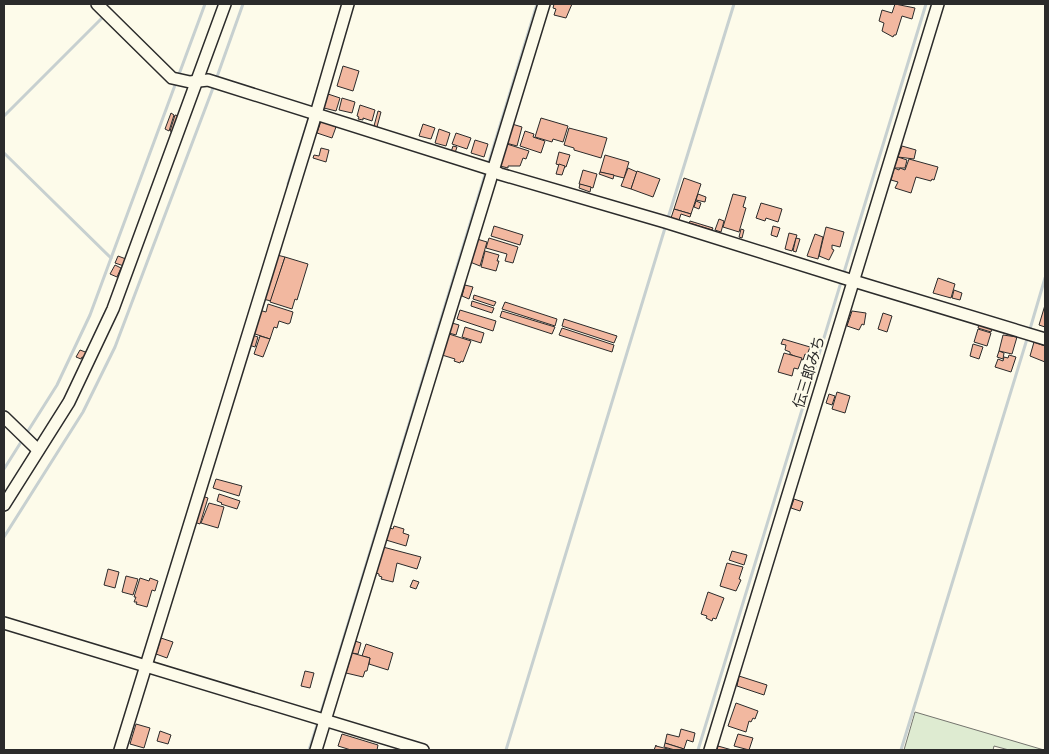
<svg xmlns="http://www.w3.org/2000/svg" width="1049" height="754" viewBox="0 0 1049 754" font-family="Arial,'Noto Sans JP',sans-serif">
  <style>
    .green { fill: #deebd1; stroke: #74746e }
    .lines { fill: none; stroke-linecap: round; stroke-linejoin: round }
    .stream { stroke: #c7d0d0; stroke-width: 3 }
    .building { fill: #f2b8a0; stroke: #2b2b2b }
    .minor-casing { stroke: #2b2b2b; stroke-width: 14 }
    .minor { stroke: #fdfbea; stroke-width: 11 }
    .labels { text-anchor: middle; stroke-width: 4; stroke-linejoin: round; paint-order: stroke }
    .street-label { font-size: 15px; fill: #2b2b2b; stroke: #fdfbea }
  </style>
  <rect width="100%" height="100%" fill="#fdfbea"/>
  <polygon class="green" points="915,712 1044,750 1009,750 994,746 993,750 904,750"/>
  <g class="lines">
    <g class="stream">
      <polyline points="313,104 318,88"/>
      <polyline points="4,116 103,17"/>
      <polyline points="4,153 111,258"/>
      <polyline points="288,184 309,118"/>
      <polyline points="668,218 734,4"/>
      <polyline points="1030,329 1045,278"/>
      <polyline points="4,469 57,385 90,315 205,4"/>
      <polyline points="4,537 83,412 115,347 213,88 243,4"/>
      <polyline points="320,716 537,4"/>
      <polyline points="309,750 318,722"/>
      <polyline points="506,750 665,228"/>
      <polyline points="698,750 926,4"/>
      <polyline points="901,750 1027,339"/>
    </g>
  </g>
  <g class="building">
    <polygon points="554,4 572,4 566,18 554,15 556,9 553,8"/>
    <polygon points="895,4 915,8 912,19 902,16 896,35 894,35 893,37 882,31 884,23 879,21 882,10 892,13"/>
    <polygon points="343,66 359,71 353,91 337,86"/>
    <polygon points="328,94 340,98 336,111 324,108"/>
    <polygon points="342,98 355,102 352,113 339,110"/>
    <polygon points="360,105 375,110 372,121 363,118 363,120 358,119 359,117 357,116"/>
    <polygon points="378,111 381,112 377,127 374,126"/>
    <polygon points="171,113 174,115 169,131 165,129"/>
    <polygon points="175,115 179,116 173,132 170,131"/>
    <polygon points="541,118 568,126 563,142 553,139 552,142 535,137"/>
    <polygon points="321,121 336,127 332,138 317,133"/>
    <polygon points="423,124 435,128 431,139 419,136"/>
    <polygon points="512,124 522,127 517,146 506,143"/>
    <polygon points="569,128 607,138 601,158 574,150 574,148 564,145"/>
    <polygon points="439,129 450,133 446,146 435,143"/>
    <polygon points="525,131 534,134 533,137 545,141 541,153 520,146"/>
    <polygon points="456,133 471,138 467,149 452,144"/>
    <polygon points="475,140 488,144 484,157 471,153"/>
    <polygon points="507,144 529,151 526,159 523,158 520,166 508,166 508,168 500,166"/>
    <polygon points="453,146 457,147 455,153 451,152"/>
    <polygon points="902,146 916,150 914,159 898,157"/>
    <polygon points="321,148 329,150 326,162 313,158 314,155 319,156"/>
    <polygon points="559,152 570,155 566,167 556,164"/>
    <polygon points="605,155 629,162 624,178 600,172"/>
    <polygon points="898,157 907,160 905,168 894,168"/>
    <polygon points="909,159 938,167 934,180 932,179 931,181 916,177 911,193 895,188 898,182 891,180 894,168 899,170 900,168 905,170"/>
    <polygon points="559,164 565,166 562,175 556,174"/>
    <polygon points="628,168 637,172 631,189 621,186"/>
    <polygon points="583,170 597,174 593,188 579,184"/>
    <polygon points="637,171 660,179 653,197 631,189"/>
    <polygon points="600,172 614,175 613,179 599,174"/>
    <polygon points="684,178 701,184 691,214 674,209"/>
    <polygon points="580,184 591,187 590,192 579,188"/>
    <polygon points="698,194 706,197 705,202 696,200"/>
    <polygon points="733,194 746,197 743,207 746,208 739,232 723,227"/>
    <polygon points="696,201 701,203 699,209 694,207"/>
    <polygon points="761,203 782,209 778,222 766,218 765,221 756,218"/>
    <polygon points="674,209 691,214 690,217 681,214 679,220 671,218"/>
    <polygon points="719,219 724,221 721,232 715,230"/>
    <polygon points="690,221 713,228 712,230 689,223"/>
    <polygon points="494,226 523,235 520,245 491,236"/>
    <polygon points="773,226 780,228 777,237 771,235"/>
    <polygon points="826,227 844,232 840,247 832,245 832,249 834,250 829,260 819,256"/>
    <polygon points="741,229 744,230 742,238 739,237"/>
    <polygon points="789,233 797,235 792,251 785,249"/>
    <polygon points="815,234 823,237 818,259 807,256"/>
    <polygon points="489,238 518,247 513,263 505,261 507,254 486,248"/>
    <polygon points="796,238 800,239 796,252 793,251"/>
    <polygon points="477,239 487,242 480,266 470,262"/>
    <polygon points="485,251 499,255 497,261 499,261 496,271 481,267"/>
    <polygon points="277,255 285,257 271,301 263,299"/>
    <polygon points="118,256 126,259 124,266 115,263"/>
    <polygon points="285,257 308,264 297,300 295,299 292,309 270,302"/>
    <polygon points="115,265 121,268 117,277 110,274"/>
    <polygon points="938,278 955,284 951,298 933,293"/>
    <polygon points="465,285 473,287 469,299 462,296"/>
    <polygon points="954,290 962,293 960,300 952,298"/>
    <polygon points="474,295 496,302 494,306 473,299"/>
    <polygon points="472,301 494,308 492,313 471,306"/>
    <polygon points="505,302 557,319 555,326 502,309"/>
    <polygon points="268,304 293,312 290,323 288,324 279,321 277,328 274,327 270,339 252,333 259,310 266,312"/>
    <polygon points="1045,305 1045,327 1039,325"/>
    <polygon points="460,310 496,321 493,331 457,319"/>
    <polygon points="502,311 555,327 552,334 500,317"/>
    <polygon points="852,311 866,313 864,325 862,324 859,330 847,326"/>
    <polygon points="883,313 892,316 887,332 878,329"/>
    <polygon points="564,319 617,336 614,343 562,326"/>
    <polygon points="452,323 459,325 456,335 449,333"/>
    <polygon points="979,324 992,328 991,332 978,328"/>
    <polygon points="465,327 484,333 481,343 462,337"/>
    <polygon points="562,328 614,345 612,352 559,335"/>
    <polygon points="978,329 991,333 987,346 974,342"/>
    <polygon points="449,334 471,341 463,362 461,361 460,363 454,361 455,359 442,355"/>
    <polygon points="252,335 258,337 255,347 249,345"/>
    <polygon points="1003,335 1017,337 1012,354 999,351"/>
    <polygon points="260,336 270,339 263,357 254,354"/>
    <polygon points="783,339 810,347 807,355 805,354 803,360 790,354 790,352 785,350 786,345 781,344"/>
    <polygon points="1034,342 1045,346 1045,362 1030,356"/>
    <polygon points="973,344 983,347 979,359 970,356"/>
    <polygon points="80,350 88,353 85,358 82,357 81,359 76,357"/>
    <polygon points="999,351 1004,353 1003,359 997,357"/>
    <polygon points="784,353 802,358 798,369 794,368 792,376 778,372"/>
    <polygon points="1009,355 1016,357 1011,372 995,367 998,359 1003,361 1004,357 1008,358"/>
    <polygon points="837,392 850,396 845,413 832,409"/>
    <polygon points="829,394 835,396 832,405 826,403"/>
    <polygon points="216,479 242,486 239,496 213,488"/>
    <polygon points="219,494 240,501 237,509 221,504 222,503 217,501"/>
    <polygon points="202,496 208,498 200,524 194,522"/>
    <polygon points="794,499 803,502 800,511 791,508"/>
    <polygon points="209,503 224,507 218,528 201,523"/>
    <polygon points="394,526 404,529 403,533 409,535 406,546 386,540 390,528 393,529"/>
    <polygon points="383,547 421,557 417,569 397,563 393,582 381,579 382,577 379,576 379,574 376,573"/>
    <polygon points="732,551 747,555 744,565 729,560"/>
    <polygon points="727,563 743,567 739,579 741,580 736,591 720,586"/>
    <polygon points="108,569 119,572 115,588 104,585"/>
    <polygon points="126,576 138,579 133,595 122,592"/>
    <polygon points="140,578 149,581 150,578 158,581 155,591 152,590 147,607 136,604 137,602 134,602 136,597 134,597"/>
    <polygon points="413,580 419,582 416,589 410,587"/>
    <polygon points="708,592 724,598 716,619 713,618 712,621 706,618 707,616 701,614"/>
    <polygon points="161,638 173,642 167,658 156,654"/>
    <polygon points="355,641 361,643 358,654 352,653"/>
    <polygon points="366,644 393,653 388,670 369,664 370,658 362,656"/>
    <polygon points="352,653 370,658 367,671 365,671 363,677 346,673"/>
    <polygon points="305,671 314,673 310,688 301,686"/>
    <polygon points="739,676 767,685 764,695 737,686"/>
    <polygon points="736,703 758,711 755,719 753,718 751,722 749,721 746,732 728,726"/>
    <polygon points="136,724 150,728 144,748 130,744"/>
    <polygon points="681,729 695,733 693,742 687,740 684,749 665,743 667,734 679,737"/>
    <polygon points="160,731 171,735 168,744 157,741"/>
    <polygon points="342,734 378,745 377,750 351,750 338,746"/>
    <polygon points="738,734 753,738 749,750 734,746"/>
    <polygon points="665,743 684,749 684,750 675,750 664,747"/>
    <polygon points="656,745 656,746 672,750 654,750"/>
    <polygon points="718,746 732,750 717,750"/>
  </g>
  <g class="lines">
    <g class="minor-casing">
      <g id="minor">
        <polyline points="97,4 172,78 190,82 208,80 490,169 500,174 665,222 847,279 1045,339"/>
        <polyline points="4,417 38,450"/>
        <polyline points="4,505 69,402 113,309 225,4"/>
        <polyline points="4,623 423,750"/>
        <polyline points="120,750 316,114 348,4"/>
        <polyline points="316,750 544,4"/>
        <polyline points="710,750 938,4"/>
      </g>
    </g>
    <use href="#minor" class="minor"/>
  </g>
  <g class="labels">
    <g class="street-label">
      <text transform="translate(809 372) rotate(-73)" y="5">伝三郎みち</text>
    </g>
  </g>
  <rect width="1049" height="754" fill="none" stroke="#2b2b2b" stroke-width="10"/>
</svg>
